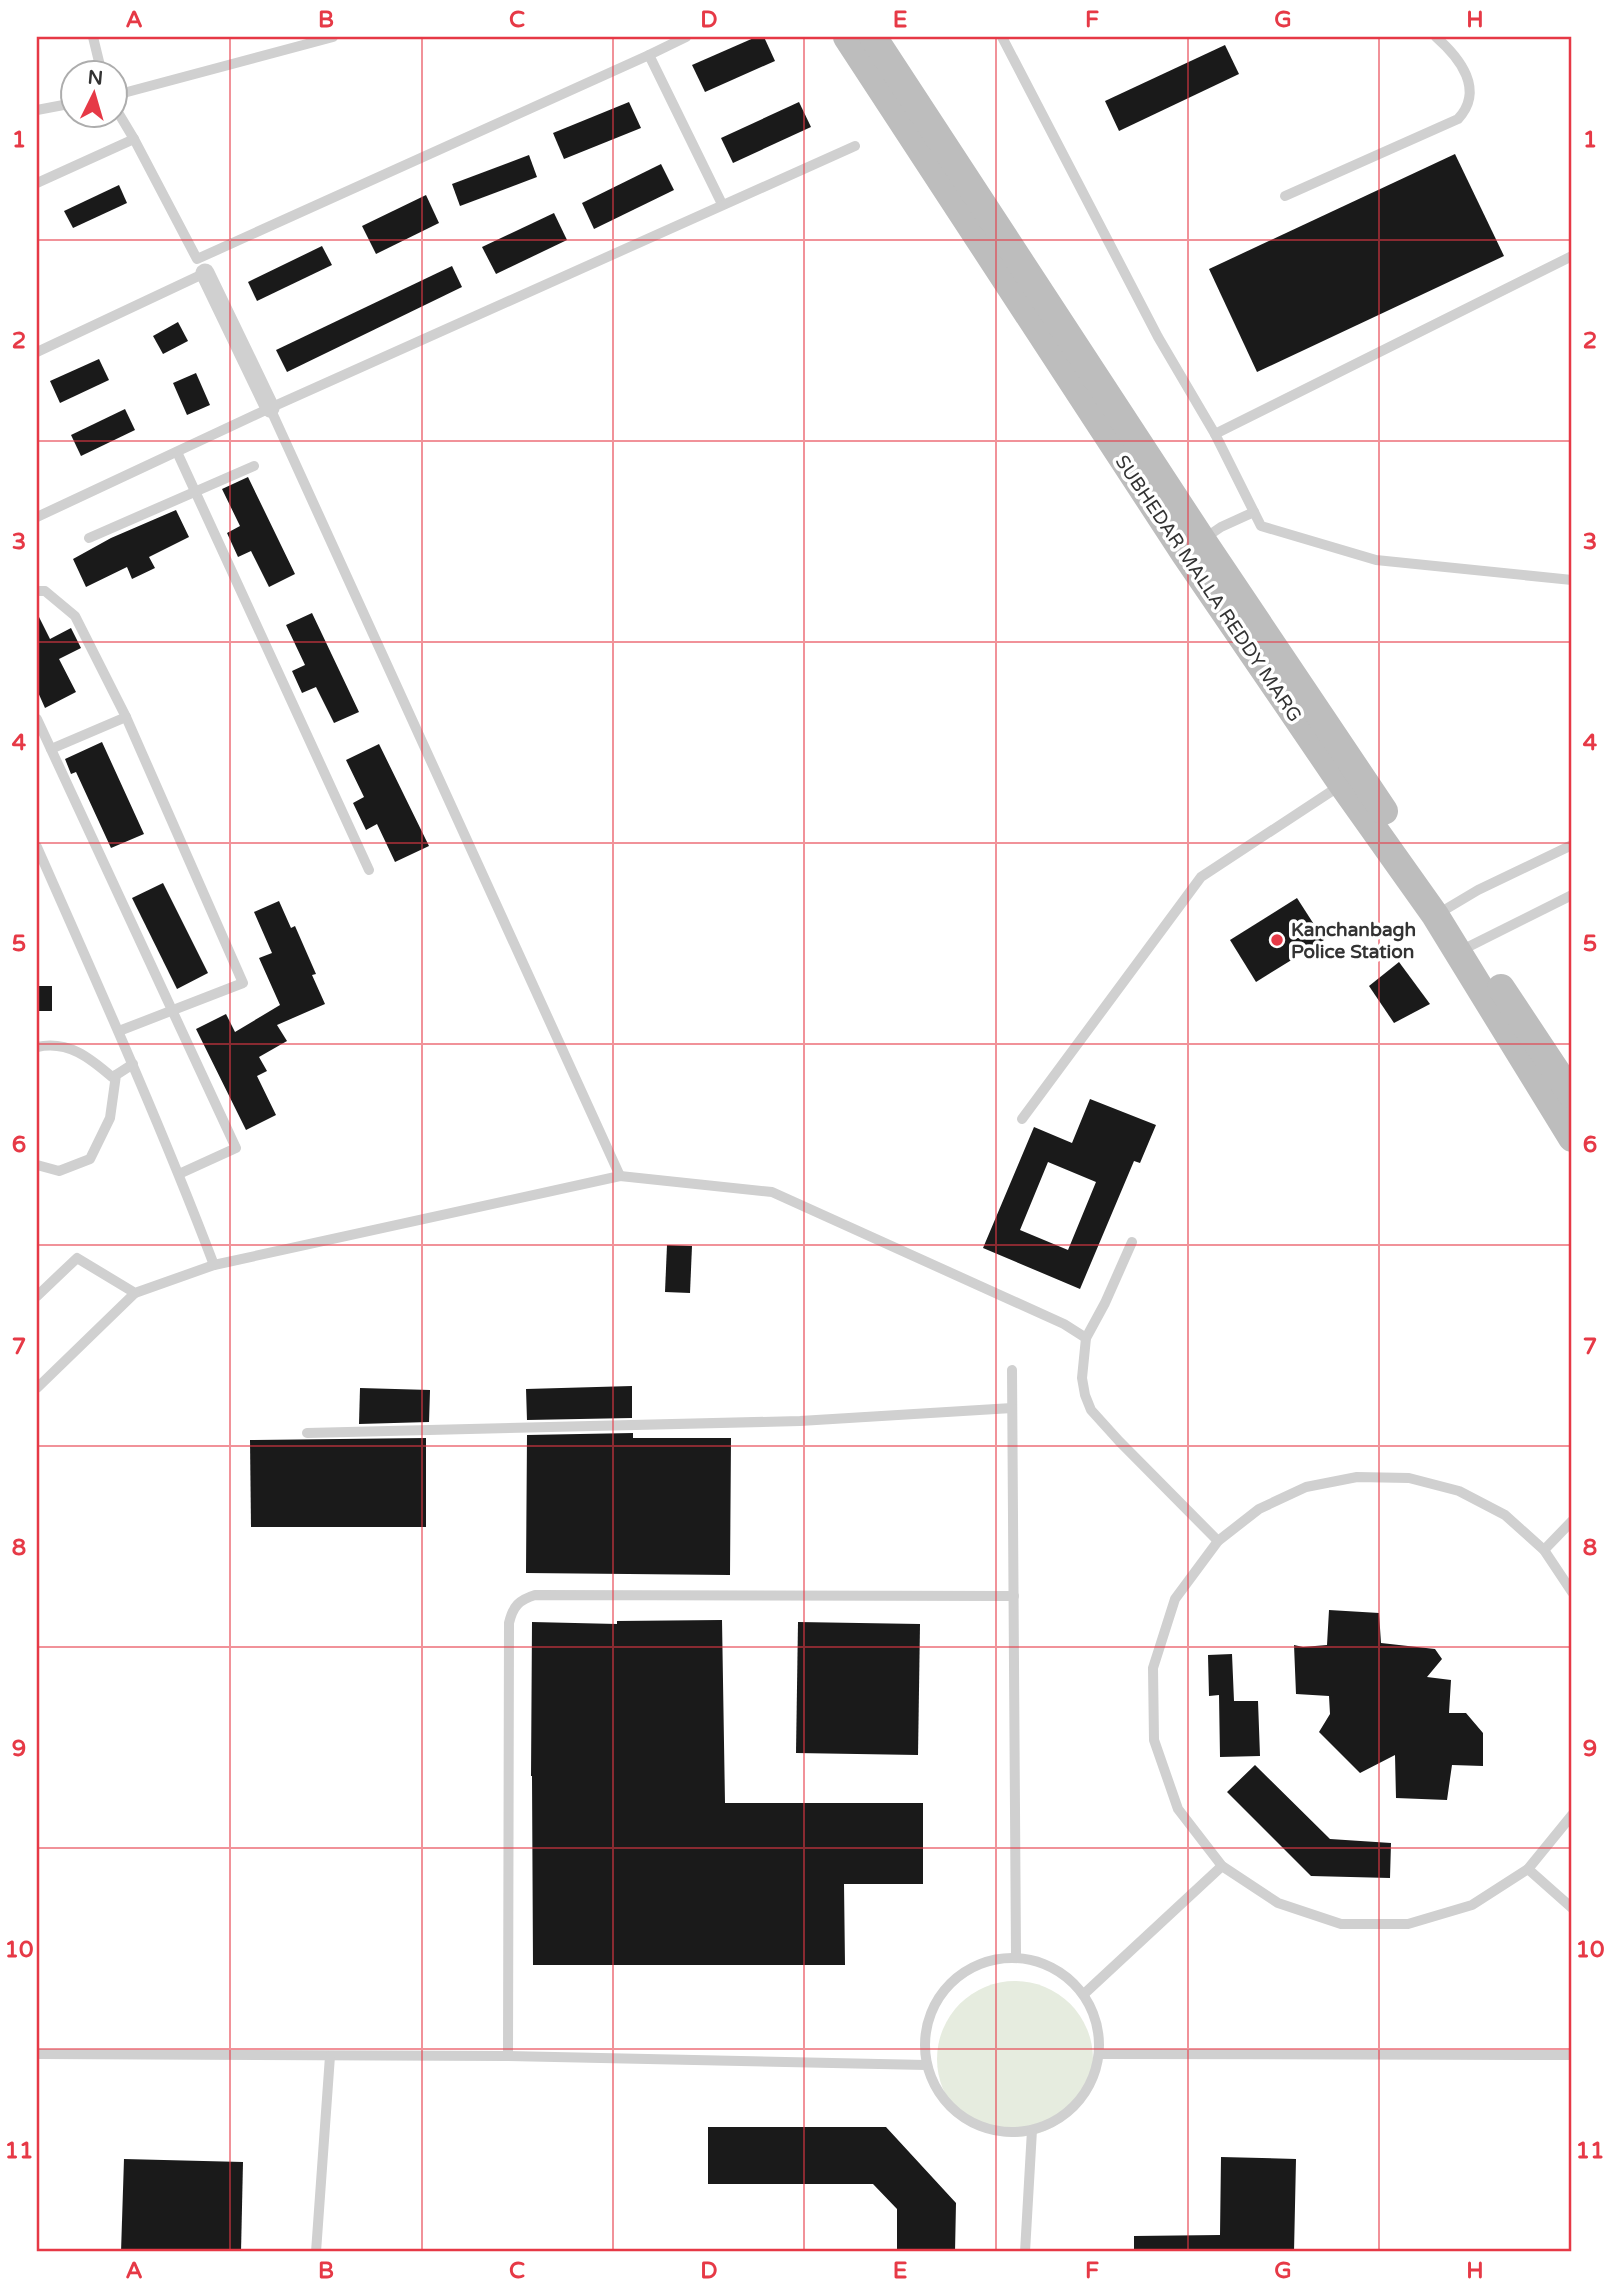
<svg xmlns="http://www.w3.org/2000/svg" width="1609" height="2289" viewBox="0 0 1609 2289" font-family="'Varela Round',sans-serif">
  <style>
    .green { fill: #e6ecdf }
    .building { fill: #1a1a1a; fill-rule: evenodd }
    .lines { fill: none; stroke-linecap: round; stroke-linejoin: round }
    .lane { stroke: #d0d0d0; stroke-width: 10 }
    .street { stroke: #d0d0d0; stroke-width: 19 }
    .secondary { stroke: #bdbdbd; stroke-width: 28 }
    .grid { fill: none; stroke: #e63946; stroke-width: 2; stroke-opacity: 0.55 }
    .poi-dot { fill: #e63946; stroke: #fff; stroke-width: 2.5 }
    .labels { text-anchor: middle; stroke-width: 7; stroke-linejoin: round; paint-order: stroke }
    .street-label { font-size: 19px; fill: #333; stroke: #fff }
    .poi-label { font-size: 19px; font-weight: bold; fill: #333; stroke: #fff; text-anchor: start }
    .neatline { fill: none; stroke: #e63946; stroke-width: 2.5 }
    .grid-label { font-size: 23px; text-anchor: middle; font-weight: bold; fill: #e63946 }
  </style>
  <rect width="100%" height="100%" fill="#fff"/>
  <circle class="green" cx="1015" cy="2059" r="78"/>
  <g class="building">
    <polygon points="756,37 764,37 775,61 705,92 692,65"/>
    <polygon points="1225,45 1239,74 1119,131 1105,101"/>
    <polygon points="629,102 641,128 564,159 553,133"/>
    <polygon points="799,102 811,127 733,163 721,138"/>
    <polygon points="1455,154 1504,256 1257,372 1209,269"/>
    <polygon points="529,155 537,177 460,206 452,184"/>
    <polygon points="661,164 674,190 594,229 582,203"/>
    <polygon points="119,185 127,203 73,228 64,211"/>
    <polygon points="426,195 439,223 376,254 362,226"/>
    <polygon points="554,213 567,240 496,274 482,247"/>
    <polygon points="322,246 332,265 257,301 248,282"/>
    <polygon points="452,266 462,287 287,372 276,350"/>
    <polygon points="178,322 188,341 163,354 153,336"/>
    <polygon points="99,359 109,380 60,403 50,381"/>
    <polygon points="196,373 210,405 187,415 173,383"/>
    <polygon points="125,409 135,430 81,456 71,435"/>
    <polygon points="248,477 295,574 269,587 251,551 238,557 227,533 240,526 222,489"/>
    <polygon points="176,510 189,537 149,557 155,568 132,579 127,567 86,587 73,559 111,538"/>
    <polygon points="37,613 50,639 71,628 81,648 59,659 76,692 45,708 37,690"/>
    <polygon points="312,613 359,712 334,723 316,687 302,693 292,671 305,665 286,625"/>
    <polygon points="102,742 144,834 111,848 76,772 71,774 65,759"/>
    <polygon points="379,744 429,846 395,862 377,824 366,830 353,803 364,797 346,760"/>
    <polygon points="163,883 208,973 177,989 132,898"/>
    <polygon points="1297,898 1324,940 1256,982 1230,940"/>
    <polygon points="279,901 291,928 295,926 316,974 312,975 325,1004 277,1025 287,1041 259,1057 267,1071 257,1076 276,1115 246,1130 196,1029 226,1014 235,1032 280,1005 259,958 272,953 254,912"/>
    <polygon points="1399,962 1430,1004 1394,1023 1369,986"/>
    <rect x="37" y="986" width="15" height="25"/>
    <path d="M1090,1099L1156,1125L1140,1163L1134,1161L1080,1289L983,1248L1034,1127L1072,1143ZM1048,1162L1096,1182L1068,1250L1020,1230Z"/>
    <polygon points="667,1245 692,1246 690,1293 665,1292"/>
    <polygon points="632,1386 632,1418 527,1420 526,1389"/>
    <polygon points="360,1388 430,1390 429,1422 359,1424"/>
    <polygon points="633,1433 633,1438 731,1438 730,1575 526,1573 527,1435"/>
    <polygon points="426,1438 426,1527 251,1527 250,1440"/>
    <polygon points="1329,1610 1379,1613 1381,1643 1435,1649 1442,1659 1427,1677 1451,1680 1449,1713 1466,1713 1483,1733 1483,1766 1452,1765 1447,1800 1396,1798 1395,1755 1360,1773 1319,1732 1330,1714 1329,1696 1296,1694 1294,1645 1303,1647 1327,1645"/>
    <polygon points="722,1620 725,1803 923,1803 923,1884 844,1884 845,1965 533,1965 532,1776 531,1776 532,1622 617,1624 617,1621"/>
    <polygon points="798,1622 920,1624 918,1755 796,1753"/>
    <polygon points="1232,1654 1234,1701 1258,1701 1260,1756 1220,1757 1219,1695 1209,1696 1208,1655"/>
    <polygon points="1255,1765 1330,1839 1391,1843 1390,1878 1311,1876 1227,1792"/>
    <polygon points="708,2127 886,2127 956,2203 955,2252 897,2252 897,2209 873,2184 708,2184"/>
    <polygon points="1221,2157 1296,2159 1294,2252 1134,2252 1134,2236 1220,2235"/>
    <polygon points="124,2159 243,2162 241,2252 121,2252"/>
  </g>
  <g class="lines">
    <g class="lane">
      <polyline points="93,37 102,74"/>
      <polyline points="1002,37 1158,337 1215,434 1261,526 1376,560 1572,580"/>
      <polyline points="649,55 686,37"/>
      <polyline points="116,95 333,37"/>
      <polyline points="116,109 134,139 197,259 649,55 722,204"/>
      <polyline points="37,110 74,103"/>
      <polyline points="37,183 134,139"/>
      <path d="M1285,196L1458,119C1485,90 1460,58 1436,37"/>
      <polyline points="37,352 205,273 204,271"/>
      <polyline points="1215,434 1572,256"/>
      <polyline points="177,452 369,870"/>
      <polyline points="37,517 270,408 855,146"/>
      <polyline points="89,538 254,466"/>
      <polyline points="1205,538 1221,527 1254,512"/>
      <polyline points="37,591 45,591 75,616 126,717"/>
      <polyline points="37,719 236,1148 179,1174"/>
      <polyline points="51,749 126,717 243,983 119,1031"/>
      <path d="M37,847C98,985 160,1123 214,1265"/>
      <polyline points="1436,915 1478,890 1572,845"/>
      <polyline points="1460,951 1572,895"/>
      <path d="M37,1047C68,1040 90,1058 112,1077L116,1075"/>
      <polyline points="1022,1119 1201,877 1341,785"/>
      <polyline points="37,1165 59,1171 90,1159 110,1118 116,1075 133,1064"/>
      <polyline points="620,1176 772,1192 1064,1324 1086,1338"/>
      <polyline points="1132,1242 1105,1303 1086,1338 1082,1378 1085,1395 1091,1410 1119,1441 1218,1541"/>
      <polyline points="37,1296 77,1258 135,1293 214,1265 620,1176 270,408"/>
      <polyline points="1012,1370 1016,1957"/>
      <polyline points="37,1388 135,1293"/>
      <polyline points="307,1433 800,1421 1012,1408"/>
      <polyline points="1544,1550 1572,1521"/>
      <polyline points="1572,1592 1544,1550 1505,1515 1459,1491 1409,1478 1357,1477 1306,1487 1259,1509 1218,1541 1175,1599 1153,1668 1154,1740 1178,1809 1222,1866 1278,1903 1341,1924 1408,1924 1472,1905 1528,1869 1572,1815"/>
      <polyline points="1528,1869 1572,1908"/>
      <circle cx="1012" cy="2045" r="87"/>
      <polyline points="1084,1994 1222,1866"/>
      <polyline points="37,2054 508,2056 926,2065"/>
      <polyline points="1100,2054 1572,2055"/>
      <path d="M508,2056L509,1623C513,1606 519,1600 535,1595L1014,1596"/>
      <polyline points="316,2252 330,2056"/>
      <polyline points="1025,2252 1032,2130"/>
    </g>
    <polyline class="street" points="205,273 270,408"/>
    <g class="secondary">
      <polyline points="847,37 1185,554 1342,784 1435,915 1572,1138"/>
      <polyline points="873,37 1202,540 1384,811"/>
      <polyline points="1501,988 1572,1095"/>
    </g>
  </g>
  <path class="grid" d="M230,37V2252M422,37V2252M613,37V2252M804,37V2252M996,37V2252M1188,37V2252M1379,37V2252M37,240H1572M37,441H1572M37,642H1572M37,843H1572M37,1044H1572M37,1245H1572M37,1446H1572M37,1647H1572M37,1848H1572M37,2049H1572"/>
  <circle class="poi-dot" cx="1277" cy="940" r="7"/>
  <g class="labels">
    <g class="street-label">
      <text transform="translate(1209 588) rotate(56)" y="7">SUBHEDAR MALLA REDDY MARG</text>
    </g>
    <g class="poi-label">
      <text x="1291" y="936">Kanchanbagh<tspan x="1291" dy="22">Police Station</tspan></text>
    </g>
  </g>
  <rect width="1609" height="2289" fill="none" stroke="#ffffff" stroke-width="77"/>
  <g transform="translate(94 94) rotate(5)"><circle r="33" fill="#ffffff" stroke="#adadad" stroke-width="2"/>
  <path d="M0-5L12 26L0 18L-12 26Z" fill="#e63946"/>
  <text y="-10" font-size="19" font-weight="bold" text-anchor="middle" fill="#333333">N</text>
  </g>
  <rect x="38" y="38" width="1532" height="2212" class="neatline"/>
  <g class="grid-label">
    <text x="134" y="27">A</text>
    <text x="326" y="27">B</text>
    <text x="517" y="27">C</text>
    <text x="709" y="27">D</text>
    <text x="900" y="27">E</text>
    <text x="1092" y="27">F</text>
    <text x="1283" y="27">G</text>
    <text x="1475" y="27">H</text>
    <text x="19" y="147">1</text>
    <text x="1590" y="147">1</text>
    <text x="19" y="348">2</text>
    <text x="1590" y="348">2</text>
    <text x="19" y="549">3</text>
    <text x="1590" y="549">3</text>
    <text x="19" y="750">4</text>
    <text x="1590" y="750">4</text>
    <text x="19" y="951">5</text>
    <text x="1590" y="951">5</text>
    <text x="19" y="1152">6</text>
    <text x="1590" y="1152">6</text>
    <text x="19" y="1354">7</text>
    <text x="1590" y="1354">7</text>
    <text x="19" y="1555">8</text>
    <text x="1590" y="1555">8</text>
    <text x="19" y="1756">9</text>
    <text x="1590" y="1756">9</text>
    <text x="19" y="1957">10</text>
    <text x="1590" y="1957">10</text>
    <text x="19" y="2158">11</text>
    <text x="1590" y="2158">11</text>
    <text x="134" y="2278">A</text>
    <text x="326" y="2278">B</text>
    <text x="517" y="2278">C</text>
    <text x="709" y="2278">D</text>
    <text x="900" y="2278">E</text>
    <text x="1092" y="2278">F</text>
    <text x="1283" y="2278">G</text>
    <text x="1475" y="2278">H</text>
  </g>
</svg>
